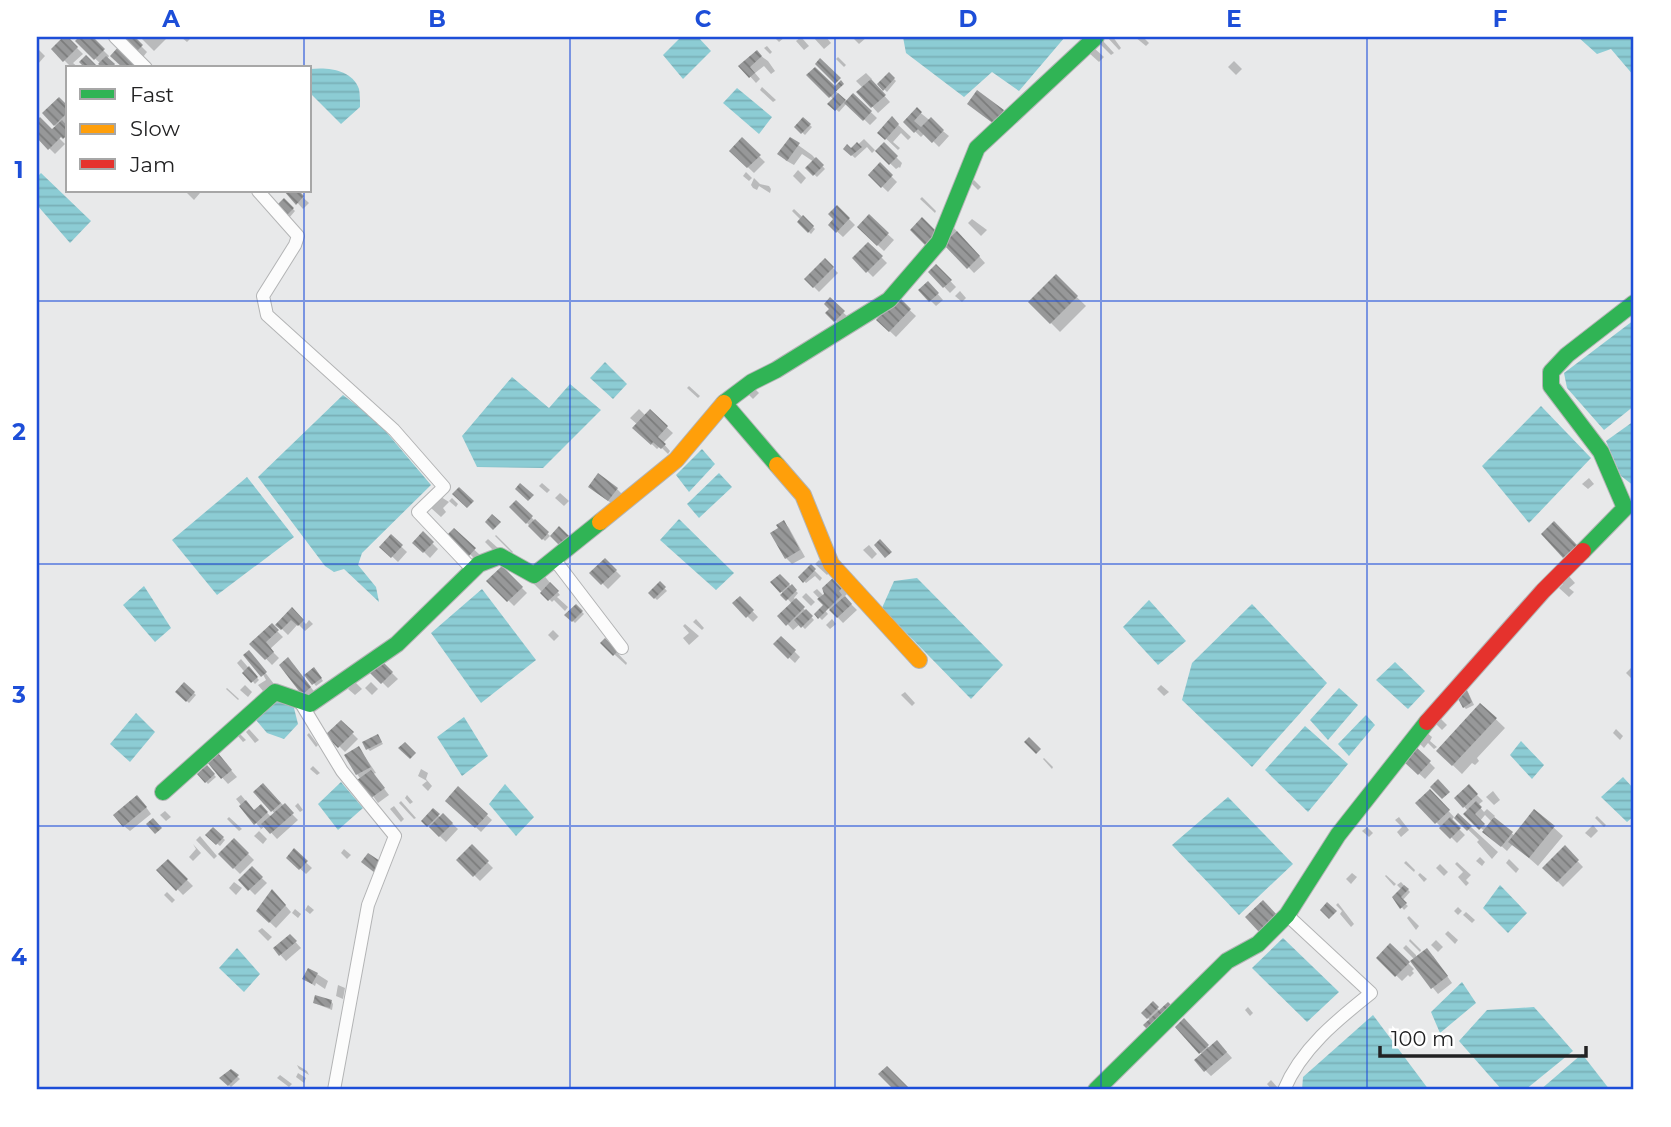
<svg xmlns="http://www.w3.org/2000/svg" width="1671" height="1127" viewBox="0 0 1671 1127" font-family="Montserrat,sans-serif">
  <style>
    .water { fill: url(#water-rules) }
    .shadow { fill: #0003; fill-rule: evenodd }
    .building { fill: url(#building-back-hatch) }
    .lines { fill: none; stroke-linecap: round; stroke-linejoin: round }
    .street-casing { stroke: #b3b4b5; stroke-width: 14 }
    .fast-casing { stroke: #b3b4b5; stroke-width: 18 }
    .slow-casing { stroke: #b3b4b5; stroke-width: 18 }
    .jam-casing { stroke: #b3b4b5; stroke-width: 18 }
    .street { stroke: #fcfcfc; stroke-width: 12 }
    .fast { stroke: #30b455; stroke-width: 16 }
    .slow { stroke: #ff9f0a; stroke-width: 16 }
    .jam { stroke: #e5322d; stroke-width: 16 }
    .grid { fill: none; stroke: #1d4ed8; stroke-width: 2; stroke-opacity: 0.55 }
    .neatline { fill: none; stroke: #1d4ed8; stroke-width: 2.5 }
    .grid-label { font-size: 23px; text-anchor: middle; font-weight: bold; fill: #1d4ed8 }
  </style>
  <defs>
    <pattern id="water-rules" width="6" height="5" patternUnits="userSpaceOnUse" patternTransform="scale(1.75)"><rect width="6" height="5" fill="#8cccd4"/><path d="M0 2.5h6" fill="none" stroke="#78afb6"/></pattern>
    <pattern id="building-back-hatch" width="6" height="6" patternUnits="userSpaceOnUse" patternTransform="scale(1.75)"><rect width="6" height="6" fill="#979899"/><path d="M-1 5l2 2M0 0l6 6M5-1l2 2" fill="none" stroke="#7b7c7c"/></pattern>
  </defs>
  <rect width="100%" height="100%" fill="#e8e9ea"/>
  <g class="water">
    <polygon points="681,37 698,37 711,51 683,79 663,55"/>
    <polygon points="903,37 1065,37 1019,91 992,72 964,97 906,53"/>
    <polygon points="1578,37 1634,37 1634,76 1611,49 1597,54"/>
    <path d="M310,69C327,67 352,69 359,89C360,94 360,101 360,107L341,124L310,93Z"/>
    <polygon points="737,88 772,117 759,134 723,103"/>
    <polygon points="41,173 91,221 70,243 37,205 37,177"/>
    <polygon points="1634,320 1634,406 1604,430 1567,388 1564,373"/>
    <polygon points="605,362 627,384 613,399 590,378"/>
    <polygon points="512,377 549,408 570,384 601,410 543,468 477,467 462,436"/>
    <polygon points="343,395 377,421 431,485 362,553 358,565 376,587 379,602 344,569 334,572 325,566 258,477"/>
    <polygon points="1541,406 1591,458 1529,523 1482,466"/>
    <polygon points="1634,421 1634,486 1621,476 1606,441"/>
    <polygon points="702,449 715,464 689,492 676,475"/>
    <polygon points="719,473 732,487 699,518 687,504"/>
    <polygon points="247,477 294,537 217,595 172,540"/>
    <polygon points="679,519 734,573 716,590 660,540"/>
    <polygon points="917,578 1003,665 971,699 882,608 894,581"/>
    <polygon points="144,586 171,628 155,642 123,605"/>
    <polygon points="482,589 536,660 481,703 431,633"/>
    <polygon points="1149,600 1186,641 1158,665 1123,627"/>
    <polygon points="1252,604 1327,683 1252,767 1182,700 1192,663"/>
    <polygon points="1395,662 1425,691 1408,709 1376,680"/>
    <polygon points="1339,688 1358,705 1328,740 1310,720"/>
    <polygon points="276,699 294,708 298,724 284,739 267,733 256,720"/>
    <polygon points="136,713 155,732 130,762 110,744"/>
    <polygon points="1366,715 1375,725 1349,756 1338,744"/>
    <polygon points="464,717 488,756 462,776 437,737"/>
    <polygon points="1305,726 1348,764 1308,812 1265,770"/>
    <polygon points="1521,741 1544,765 1532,779 1510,755"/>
    <polygon points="1623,777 1634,789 1634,816 1627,822 1601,797"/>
    <polygon points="341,782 363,808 338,830 318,804"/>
    <polygon points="505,784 534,817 516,836 489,804"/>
    <polygon points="1228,797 1293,864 1239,915 1172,845"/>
    <polygon points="1500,885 1527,913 1508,933 1483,908"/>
    <polygon points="1283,938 1339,992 1307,1022 1252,968"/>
    <polygon points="237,948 260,974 244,992 219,968"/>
    <polygon points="1462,982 1476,1003 1440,1033 1431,1012"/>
    <polygon points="1534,1007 1573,1051 1525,1090 1502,1090 1459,1041 1487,1010"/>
    <polygon points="1373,1015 1429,1090 1302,1090 1303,1077"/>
    <polygon points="1582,1054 1610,1090 1540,1090"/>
  </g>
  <g class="shadow">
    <polygon points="66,37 83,54 73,63 79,68 70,66 53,49"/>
    <polygon points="82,37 90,37 109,56 107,59 116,68 105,68 77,41"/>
    <polygon points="125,37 132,37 147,52 143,57"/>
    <polygon points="140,37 166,37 167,38 154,51"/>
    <polygon points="181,37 192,37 187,42"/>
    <polygon points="774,37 785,37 779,42"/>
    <polygon points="801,37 809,46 804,50 796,41"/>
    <polygon points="813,37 826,37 831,43 824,49"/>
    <polygon points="852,37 867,37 859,44"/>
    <polygon points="1107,37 1113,37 1121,48 1119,50"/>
    <polygon points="1135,37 1143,37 1149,43 1146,46"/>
    <polygon points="1103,41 1114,53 1111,55 1100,44"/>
    <polygon points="767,46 772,52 770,54 764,48"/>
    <polygon points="37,48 45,56 37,65"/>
    <polygon points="1094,48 1104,57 1099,62 1089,53"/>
    <polygon points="757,53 768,61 775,71 771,74 764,66 755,73 760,79 756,83 741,66"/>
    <polygon points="838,57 846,65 844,67 836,59"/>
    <polygon points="1234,61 1242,69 1236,75 1228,67"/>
    <polygon points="815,69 847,103 854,96 877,118 870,125 847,103 839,112 830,104 834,100 809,75"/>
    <polygon points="866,73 872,79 870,80 890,102 878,113 859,92 863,88 856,81"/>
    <polygon points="889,74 896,81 887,92 879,84"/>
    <polygon points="762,87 776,100 773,102 760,90"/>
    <polygon points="59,99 68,109 68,123 65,126 68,130 67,140 45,113"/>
    <polygon points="917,110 949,136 939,147 925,133 921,137 905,122"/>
    <polygon points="40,119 65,144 55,154 37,136 37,122"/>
    <polygon points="803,119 812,127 805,135 796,127"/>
    <polygon points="892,119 911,137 908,140 901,133 893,142 900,148 898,150 880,133"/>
    <polygon points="864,139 875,150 872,153 867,147 855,158 845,149 851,151"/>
    <polygon points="742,140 765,162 754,173 731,151"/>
    <polygon points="798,145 812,155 825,169 817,177 807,168 814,162 802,154 794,165 785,160"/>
    <polygon points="884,145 902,163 900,168 899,167 896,169 877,151"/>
    <polygon points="880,165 897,182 888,192 870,175"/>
    <polygon points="798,170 806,178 801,184 793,176"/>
    <polygon points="746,172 752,178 749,181 743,176"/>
    <polygon points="754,178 760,184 769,186 771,189 770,193 759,186 757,190 753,188 751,185"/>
    <polygon points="974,180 981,187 978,190 971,183"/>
    <polygon points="185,191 197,191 200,193 194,200"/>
    <polygon points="287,191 296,191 309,203 303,209"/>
    <polygon points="922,197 936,211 935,213 920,199"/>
    <polygon points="284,200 295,211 289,218 278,207"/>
    <polygon points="837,207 855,225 843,237 830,225 836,219"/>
    <polygon points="794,209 815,229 811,234 799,222 801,220 792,211"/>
    <polygon points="869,217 894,240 884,251 859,227"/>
    <polygon points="972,219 987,230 981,236 968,223"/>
    <polygon points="954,228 985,263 974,273 944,241 946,244"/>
    <polygon points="868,244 887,263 873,277 854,258"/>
    <polygon points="825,260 838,273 819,292 806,279"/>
    <polygon points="936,266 956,287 950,293 930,272"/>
    <polygon points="1056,277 1086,306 1060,332 1030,302"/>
    <polygon points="928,283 943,300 936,306 920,290"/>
    <polygon points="960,291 966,298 962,302 955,296"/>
    <polygon points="898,299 916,316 896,337 878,320"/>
    <polygon points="830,300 849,318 841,326 828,313 832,309"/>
    <polygon points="689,386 700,396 698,398 687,388"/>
    <polygon points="753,387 759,393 753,399 747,393"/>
    <polygon points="639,409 646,416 650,412 673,433 663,443 670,451 668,454 660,446 657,449 635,428 638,425 630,418"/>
    <polygon points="1589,478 1594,484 1588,489 1582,484"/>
    <polygon points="542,483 550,490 547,493 539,486"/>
    <polygon points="617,489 623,495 615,506 596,492"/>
    <polygon points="560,493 569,501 564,506 555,498"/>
    <polygon points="441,497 449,502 443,508 446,512 441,517 431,508"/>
    <polygon points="452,498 458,504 456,507 449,501"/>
    <polygon points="516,502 550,536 545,541 511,507"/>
    <polygon points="784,522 789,528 805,557 792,564 786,558 780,529"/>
    <polygon points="454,531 480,555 476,560 450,535"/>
    <polygon points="423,534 438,549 430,558 415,543"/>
    <polygon points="496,535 513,552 512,553 495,536"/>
    <polygon points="391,537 407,552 398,562 382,547"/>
    <polygon points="488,539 499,549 495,552 485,542"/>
    <polygon points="869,545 877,554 872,559 863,550"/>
    <polygon points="605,560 621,576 608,589 592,573"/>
    <polygon points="819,560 831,571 827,575 815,564"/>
    <polygon points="811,567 822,578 820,581 815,576 806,583 800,577"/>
    <polygon points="502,568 527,593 514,606 489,581"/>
    <polygon points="542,573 560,595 557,597 568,607 565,611 554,600 552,602 532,582"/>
    <polygon points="1568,575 1575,583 1569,588 1574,592 1569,597 1559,588 1563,584 1560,581"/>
    <polygon points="780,576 798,593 794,598 814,620 805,629 800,624 793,630 780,616 792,604 773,582"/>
    <polygon points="835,579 848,593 844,597 857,610 843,623 813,592 817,589 826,598"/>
    <polygon points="660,583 667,591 657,600 650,593"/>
    <polygon points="806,593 815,602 811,606 802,597"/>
    <polygon points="740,598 758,617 753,622 734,603"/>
    <polygon points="576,606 584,614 575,623 567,615"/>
    <polygon points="823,608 828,614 822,620 816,614"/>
    <polygon points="292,610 306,624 309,620 313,624 305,631 298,624 288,635 278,625"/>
    <polygon points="696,619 704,628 702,630 693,622"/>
    <polygon points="832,619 836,624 830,629 826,625"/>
    <polygon points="685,624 699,636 689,645 683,638 689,633 683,626"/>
    <polygon points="271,625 283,637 270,649 279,658 272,665 252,644"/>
    <polygon points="553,630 559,636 554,641 548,635"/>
    <polygon points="781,638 800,657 795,663 775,644"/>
    <polygon points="605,640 627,663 626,665 602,643"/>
    <polygon points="254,658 274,684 263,691 258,685 266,680"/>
    <polygon points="241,659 259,680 255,684 237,663"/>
    <polygon points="381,662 398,679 388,688 372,672"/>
    <polygon points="281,665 294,665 316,694 309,699"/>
    <polygon points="1631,668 1634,672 1634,681 1626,673"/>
    <polygon points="317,672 323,681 316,686 307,675"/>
    <polygon points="355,682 362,689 355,695 348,689"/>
    <polygon points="371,682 378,689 372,695 365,688"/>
    <polygon points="184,684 196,695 189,703 177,692"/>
    <polygon points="245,685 252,692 248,697 240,690"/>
    <polygon points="1161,685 1169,692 1164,696 1157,689"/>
    <polygon points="227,688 239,699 238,700 226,689"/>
    <polygon points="905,692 915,703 912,706 901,695"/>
    <polygon points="1468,692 1474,705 1466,709 1464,707"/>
    <polygon points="1481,705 1505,728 1477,758 1479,761 1475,765 1472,763 1462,774 1438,751"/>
    <polygon points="1441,719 1447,725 1442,730 1436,724"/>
    <polygon points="341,722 358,739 345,752 328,735"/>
    <polygon points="249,729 259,740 255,743 246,732"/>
    <polygon points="1616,729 1623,736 1620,740 1613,733"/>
    <polygon points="1426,732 1432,737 1430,741 1437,747 1434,749 1428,743 1424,748 1418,742"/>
    <polygon points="239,733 246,740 243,742 237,735"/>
    <polygon points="309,733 318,745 316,747 307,735"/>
    <polygon points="380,739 383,744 370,751 368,749"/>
    <polygon points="359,748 376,773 373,774 389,795 378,803 357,774"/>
    <polygon points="1415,748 1435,768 1425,779 1404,760"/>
    <polygon points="1044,758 1053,767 1052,769 1043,759"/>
    <polygon points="223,761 237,777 228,784 209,763"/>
    <polygon points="313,766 320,773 317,775 310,769"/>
    <polygon points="207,767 216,777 208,784 199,774"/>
    <polygon points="421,769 428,773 426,779 432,786 428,791 422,785 427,781 418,776"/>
    <path d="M1469,787L1483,801L1478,805L1484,812L1487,809L1495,816L1493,818L1515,836L1553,827L1563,836L1538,866L1513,844L1507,851L1465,814L1468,811L1456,798ZM1485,815L1492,822L1487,828L1480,821Z"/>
    <polygon points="458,789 492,820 481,832 447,800"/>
    <polygon points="269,791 298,820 277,839 265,826 259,831 267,839 263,844 254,836 261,829 236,799 241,795 255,812 261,806 272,818 275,814 256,792"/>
    <polygon points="1430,791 1454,817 1451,821 1465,835 1457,843 1417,803"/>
    <polygon points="1493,791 1500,800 1494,805 1486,797"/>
    <polygon points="407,795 413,802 410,804 405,798"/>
    <polygon points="401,801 416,818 414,819 399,803"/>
    <polygon points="143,803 151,814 130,831 124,826"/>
    <polygon points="298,803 303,810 300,812 295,806"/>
    <polygon points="394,806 404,819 401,822 390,809"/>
    <polygon points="165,811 171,817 166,821 160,815"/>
    <polygon points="433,811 441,818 443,815 458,829 446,842 424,821"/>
    <polygon points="1458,815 1498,852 1492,859 1477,842 1479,840 1456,818"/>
    <polygon points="1597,816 1606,825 1604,827 1595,818"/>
    <polygon points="229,817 242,829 239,831 227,819"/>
    <polygon points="1399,817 1409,830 1401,837 1397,832 1402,827 1395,820"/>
    <polygon points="1593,825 1598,831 1591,838 1585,833"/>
    <polygon points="1367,827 1373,833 1369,837 1362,831"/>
    <polygon points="213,829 225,840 220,846 207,835"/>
    <polygon points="200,836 217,856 214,859 196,840"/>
    <polygon points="234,840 254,860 240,874 220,854"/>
    <polygon points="193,844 201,853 193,861 189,857 196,849"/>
    <polygon points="472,847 493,868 480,881 459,860"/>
    <polygon points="1565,848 1583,867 1563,887 1545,868"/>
    <polygon points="344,849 351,855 347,859 341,853"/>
    <polygon points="294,851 312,868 306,874 288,858"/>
    <polygon points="1480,857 1485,862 1482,866 1476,861"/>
    <polygon points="1509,859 1519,869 1516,873 1506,863"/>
    <polygon points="168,861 193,886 183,895 159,870"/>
    <polygon points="1406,861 1415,870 1414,872 1404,863"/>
    <polygon points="1457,862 1471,875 1466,880 1469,883 1466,886 1458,877 1463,872 1455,864"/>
    <polygon points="1440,864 1448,872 1444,876 1436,868"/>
    <polygon points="252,869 267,883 255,895 240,880"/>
    <polygon points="1352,873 1357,877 1351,884 1346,879"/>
    <polygon points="1420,873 1427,879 1424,882 1418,875"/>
    <polygon points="1386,875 1396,884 1394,886 1385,876"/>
    <polygon points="234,882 242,888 236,895 229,888"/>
    <polygon points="1401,882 1410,892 1402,901 1408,906 1404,910 1394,897 1402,890 1397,885"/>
    <polygon points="167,892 175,900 172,903 164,895"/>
    <polygon points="278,897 291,912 276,928 258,911"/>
    <polygon points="1338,903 1354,924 1351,927 1340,914 1342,911 1336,905"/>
    <polygon points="308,905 314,910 310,914 305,910"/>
    <polygon points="1458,907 1462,911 1458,915 1454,911"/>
    <polygon points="295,909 301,914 298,918 292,913"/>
    <polygon points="1466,912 1475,920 1472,923 1463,915"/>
    <polygon points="1409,916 1419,926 1416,930 1407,918"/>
    <polygon points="262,928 272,937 268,941 258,931"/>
    <polygon points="1448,931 1458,940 1455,944 1445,934"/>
    <polygon points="290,936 301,948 286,961 275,949"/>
    <polygon points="1410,939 1421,950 1420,952 1409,941"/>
    <polygon points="1436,940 1443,947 1438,952 1431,945"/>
    <polygon points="1390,945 1414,969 1412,971 1414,973 1410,977 1408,975 1402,981 1378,958"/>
    <polygon points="1406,945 1416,955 1416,959 1433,956 1452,983 1438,994 1412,962 1415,960 1403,948"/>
    <polygon points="317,974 328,981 325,989 316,983 315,986 307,981"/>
    <polygon points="338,985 345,988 343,999 336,996"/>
    <polygon points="331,1001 333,1004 332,1010 314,1003"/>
    <polygon points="1153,1004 1161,1012 1151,1021 1143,1013"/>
    <polygon points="1248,1007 1253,1013 1250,1016 1245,1010"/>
    <polygon points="1184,1020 1210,1049 1223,1048 1232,1058 1211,1076 1205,1070 1203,1055 1177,1027"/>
    <polygon points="297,1065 307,1071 309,1075 299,1069"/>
    <polygon points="231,1071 240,1079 231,1087 222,1079"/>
    <polygon points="298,1073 306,1078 304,1083 296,1077"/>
    <polygon points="280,1075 292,1084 289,1087 277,1078"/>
    <polygon points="1271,1080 1278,1088 1276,1090 1272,1090 1267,1084"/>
  </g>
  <g class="building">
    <polygon points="63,37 68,37 78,47 63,62 51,49"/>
    <polygon points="79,37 93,37 105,49 94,60 75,41"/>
    <polygon points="120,37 135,37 143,45 136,52"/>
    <polygon points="120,45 137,62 130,68 123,68 110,56"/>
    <polygon points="757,50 762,56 750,67 755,73 749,78 738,66"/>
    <polygon points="86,55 99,68 85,68 79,62"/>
    <polygon points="106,56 115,64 112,68 103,68 98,64"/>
    <polygon points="820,58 841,78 835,84 815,64"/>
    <polygon points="815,67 835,86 841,80 844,84 829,98 806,75"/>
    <polygon points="889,72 895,78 883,91 877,84"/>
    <polygon points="871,79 886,95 871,108 856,92"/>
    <polygon points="977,90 1004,110 994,124 967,104"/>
    <polygon points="838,93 846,100 835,111 827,104"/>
    <polygon points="853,93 872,111 863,121 844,103"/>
    <polygon points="59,97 68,106 68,112 54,126 42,113"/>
    <polygon points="917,107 922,112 914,121 921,127 931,117 944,130 932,143 918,129 914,133 903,122"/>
    <polygon points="892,116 899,124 885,140 877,133"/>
    <polygon points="40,117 52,129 62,120 68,127 68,134 63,139 61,137 48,150 37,138 37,120"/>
    <polygon points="803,117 811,124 801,134 794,127"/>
    <polygon points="742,137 761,155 747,168 729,151"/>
    <polygon points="790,137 800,143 787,161 777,154"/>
    <polygon points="857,142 862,147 851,156 843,149 847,144 851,148"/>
    <polygon points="884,142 898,156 889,165 875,151"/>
    <polygon points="816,157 824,165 813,176 805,168"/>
    <polygon points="880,162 893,175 881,188 868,175"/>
    <polygon points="284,191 299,191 304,196 296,205"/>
    <polygon points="284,198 294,208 285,217 275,207"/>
    <polygon points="837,205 850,218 836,233 828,225 833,219 828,214"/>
    <polygon points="869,214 889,233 877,246 857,227"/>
    <polygon points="803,215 814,226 808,233 797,222"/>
    <polygon points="922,217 939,234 927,247 910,230"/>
    <polygon points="957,231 980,256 967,269 943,244"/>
    <polygon points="868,242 883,256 866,273 852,258"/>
    <polygon points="825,258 834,267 813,288 804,279"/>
    <polygon points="936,264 952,280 943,288 928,272"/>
    <polygon points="1056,274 1078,296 1050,324 1028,302"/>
    <polygon points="928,281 939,293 929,302 918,290"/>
    <polygon points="898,296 911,309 889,332 876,320"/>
    <polygon points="830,297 845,311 834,322 825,313 829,309 824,304"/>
    <polygon points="650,409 668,426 658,437 666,444 661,449 653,442 651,445 632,428"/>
    <polygon points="598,473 618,488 608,501 588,487"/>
    <polygon points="520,483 534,495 528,501 515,489"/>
    <polygon points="459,487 474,501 467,508 452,494"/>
    <polygon points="516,500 533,516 526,524 509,507"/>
    <polygon points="492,514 501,522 493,530 485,522"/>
    <polygon points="535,519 549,532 542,540 528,526"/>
    <polygon points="784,520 800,550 785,559 770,533 778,528 776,525"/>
    <polygon points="1554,521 1577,545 1563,558 1541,534"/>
    <polygon points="559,526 571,538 562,548 550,536"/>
    <polygon points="454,528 476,548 469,556 447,535"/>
    <polygon points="423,531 434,542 423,553 412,543"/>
    <polygon points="391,534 403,545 391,558 379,547"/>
    <polygon points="880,539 892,552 885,558 874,545"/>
    <polygon points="605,558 617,570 601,585 589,573"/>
    <polygon points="811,564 816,569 803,583 798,577"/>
    <polygon points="502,566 523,587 507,602 486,581"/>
    <polygon points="780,574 790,584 780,593 770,582"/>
    <polygon points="835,576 844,586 839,591 842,595 818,619 814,614 823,605 817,599 824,594 822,588"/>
    <polygon points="660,581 666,587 654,599 648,593"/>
    <polygon points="550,582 559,591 548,601 540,593"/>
    <polygon points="792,584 797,590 786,601 780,595"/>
    <polygon points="740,596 754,610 746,618 732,603"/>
    <polygon points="845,596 852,604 837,618 829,610"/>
    <polygon points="796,598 805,607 786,626 777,616"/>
    <polygon points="576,604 583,611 572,622 564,615"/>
    <polygon points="292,607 304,620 298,626 291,620 281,630 275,625"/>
    <polygon points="806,609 813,616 801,628 794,620"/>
    <polygon points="272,623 279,630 266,642 274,652 265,660 249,644"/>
    <polygon points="781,636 796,650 788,659 773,644"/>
    <polygon points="605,638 618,651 613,656 600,643"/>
    <polygon points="249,650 267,672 261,677 243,655"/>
    <polygon points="288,657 311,687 302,695 279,665"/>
    <polygon points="381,660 393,672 381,684 369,672"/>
    <polygon points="249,666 258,677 251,683 242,673"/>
    <polygon points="314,667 322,678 312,685 304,675"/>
    <polygon points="184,682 195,692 186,702 175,692"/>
    <polygon points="1466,688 1472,702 1463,708 1457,697"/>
    <polygon points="1480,703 1497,718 1452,766 1436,751"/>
    <polygon points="341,720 354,732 338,748 325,735"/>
    <polygon points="378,734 382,742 366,750 362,742"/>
    <polygon points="1029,737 1041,749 1036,754 1024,742"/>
    <polygon points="405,742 416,753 410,759 398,748"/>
    <polygon points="359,746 371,767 356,775 344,755"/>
    <polygon points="1415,746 1431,761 1418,775 1402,760"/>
    <polygon points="218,753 232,770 221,779 207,762"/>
    <polygon points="207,765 215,774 205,783 197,774"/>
    <polygon points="371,770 385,788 371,798 357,780"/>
    <polygon points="1438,779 1450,792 1442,799 1430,787"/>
    <polygon points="263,783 281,803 271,812 253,792"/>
    <polygon points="1469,784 1478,794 1463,808 1454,798"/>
    <polygon points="458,786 488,814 475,828 445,801"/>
    <polygon points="1430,789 1450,810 1435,824 1415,803"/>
    <polygon points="137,795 147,807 123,827 113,815"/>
    <polygon points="246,800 254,810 261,804 268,812 254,825 239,806"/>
    <polygon points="1476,801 1482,807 1475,814 1485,824 1479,830 1463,814"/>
    <polygon points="285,803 294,813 270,834 261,824"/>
    <polygon points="433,808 440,814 427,827 421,821"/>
    <polygon points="1534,809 1555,826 1529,858 1508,842"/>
    <polygon points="443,813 453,823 439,837 429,827"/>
    <polygon points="1458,813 1472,826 1467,831 1454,818"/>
    <polygon points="1450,817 1461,828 1450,839 1439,828"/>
    <polygon points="1494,817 1513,832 1501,847 1482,832"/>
    <polygon points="153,818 162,828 155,834 146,824"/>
    <polygon points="213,827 224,837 216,845 205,835"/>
    <polygon points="234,838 249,853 233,869 218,854"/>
    <polygon points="472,844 489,861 473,877 456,860"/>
    <polygon points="1565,845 1579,860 1557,882 1542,868"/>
    <polygon points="294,848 308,861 299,870 286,858"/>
    <polygon points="368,853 380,861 375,873 361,862"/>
    <polygon points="168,859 188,879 176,891 156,870"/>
    <polygon points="252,866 263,877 248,891 238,880"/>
    <polygon points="1404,885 1409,889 1401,897 1407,903 1400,909 1392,897"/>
    <polygon points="272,889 286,905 269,923 256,911"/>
    <polygon points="1263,900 1278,916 1260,933 1245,917"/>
    <polygon points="1327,902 1337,911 1329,919 1320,910"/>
    <polygon points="290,934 297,941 279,956 273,948"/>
    <polygon points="1390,943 1410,962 1395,977 1376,958"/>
    <polygon points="1427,948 1448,976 1431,989 1410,961"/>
    <polygon points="308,968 318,973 312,984 302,979"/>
    <polygon points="315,995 332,1000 330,1008 313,1003"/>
    <polygon points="1153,1001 1159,1007 1147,1019 1141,1013"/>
    <polygon points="1168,1002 1174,1008 1149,1031 1143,1025"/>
    <polygon points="1184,1018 1209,1045 1199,1054 1175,1027"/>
    <polygon points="1217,1040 1227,1052 1204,1072 1194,1060"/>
    <polygon points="887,1066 911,1090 894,1090 878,1074"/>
    <polygon points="231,1069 239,1075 228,1086 219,1078"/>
  </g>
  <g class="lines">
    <g class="street-casing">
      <g id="street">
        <polyline points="115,37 146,68"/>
        <polyline points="258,191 298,236 295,245 263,296 267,315 394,430 444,487 418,512 473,570"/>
        <polyline points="554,559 622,648"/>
        <polyline points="299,700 342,771 395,836 368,905 334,1090"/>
        <path d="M1284,1090C1301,1049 1337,1020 1371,993L1287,915"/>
      </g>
    </g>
    <g class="fast-casing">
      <g id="fast">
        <polyline points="777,465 724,403 752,382 776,370 889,300 939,242 977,148 1096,37"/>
        <polyline points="1583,551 1625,508 1601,452 1551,386 1551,372 1567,355 1634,303"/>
        <polyline points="163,792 275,692 310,704 397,644 479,564 500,556 534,575 600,522"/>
        <polyline points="1096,1090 1227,961 1258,944 1287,915 1338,835 1427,722"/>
      </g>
    </g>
    <g class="slow-casing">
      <g id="slow">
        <polyline points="777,465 803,495 831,564 919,660"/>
        <polyline points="600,522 676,460 724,403"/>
      </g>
    </g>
    <g class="jam-casing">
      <polyline id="jam" points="1427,722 1543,591 1583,551"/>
    </g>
    <use href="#street" class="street"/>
    <use href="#fast" class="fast"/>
    <use href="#slow" class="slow"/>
    <use href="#jam" class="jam"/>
  </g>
  <path class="grid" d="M304,37V68M570,37V1090M835,37V1090M1101,37V1090M1367,37V1090M304,191V1090M37,301H1634M37,564H1634M37,826H1634"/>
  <rect width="1671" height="1127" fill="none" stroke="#ffffff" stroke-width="77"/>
  <rect x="66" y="66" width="245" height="126" fill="#ffffff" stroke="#a7a7a7" stroke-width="2"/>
  <rect x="80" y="89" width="35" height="10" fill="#30b455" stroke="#a7a7a7" stroke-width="2"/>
  <text x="130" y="102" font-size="21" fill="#222223">Fast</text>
  <rect x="80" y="124" width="35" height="10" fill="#ff9f0a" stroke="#a7a7a7" stroke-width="2"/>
  <text x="130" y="136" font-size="21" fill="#222223">Slow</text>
  <rect x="80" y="159" width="35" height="10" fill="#e5322d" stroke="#a7a7a7" stroke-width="2"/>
  <text x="130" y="172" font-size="21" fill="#222223">Jam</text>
  <path d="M1380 1046v10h206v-10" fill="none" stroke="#222223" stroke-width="3.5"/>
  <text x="1391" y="1046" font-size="21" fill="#222223" stroke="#ffffff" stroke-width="5" paint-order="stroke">100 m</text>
  <rect x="38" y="38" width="1594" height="1050" class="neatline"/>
  <g class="grid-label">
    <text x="171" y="27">A</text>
    <text x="437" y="27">B</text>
    <text x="703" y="27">C</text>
    <text x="968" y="27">D</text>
    <text x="1234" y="27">E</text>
    <text x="1500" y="27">F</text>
    <text x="19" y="178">1</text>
    <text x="19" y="440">2</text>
    <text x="19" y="703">3</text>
    <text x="19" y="965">4</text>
  </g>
</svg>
